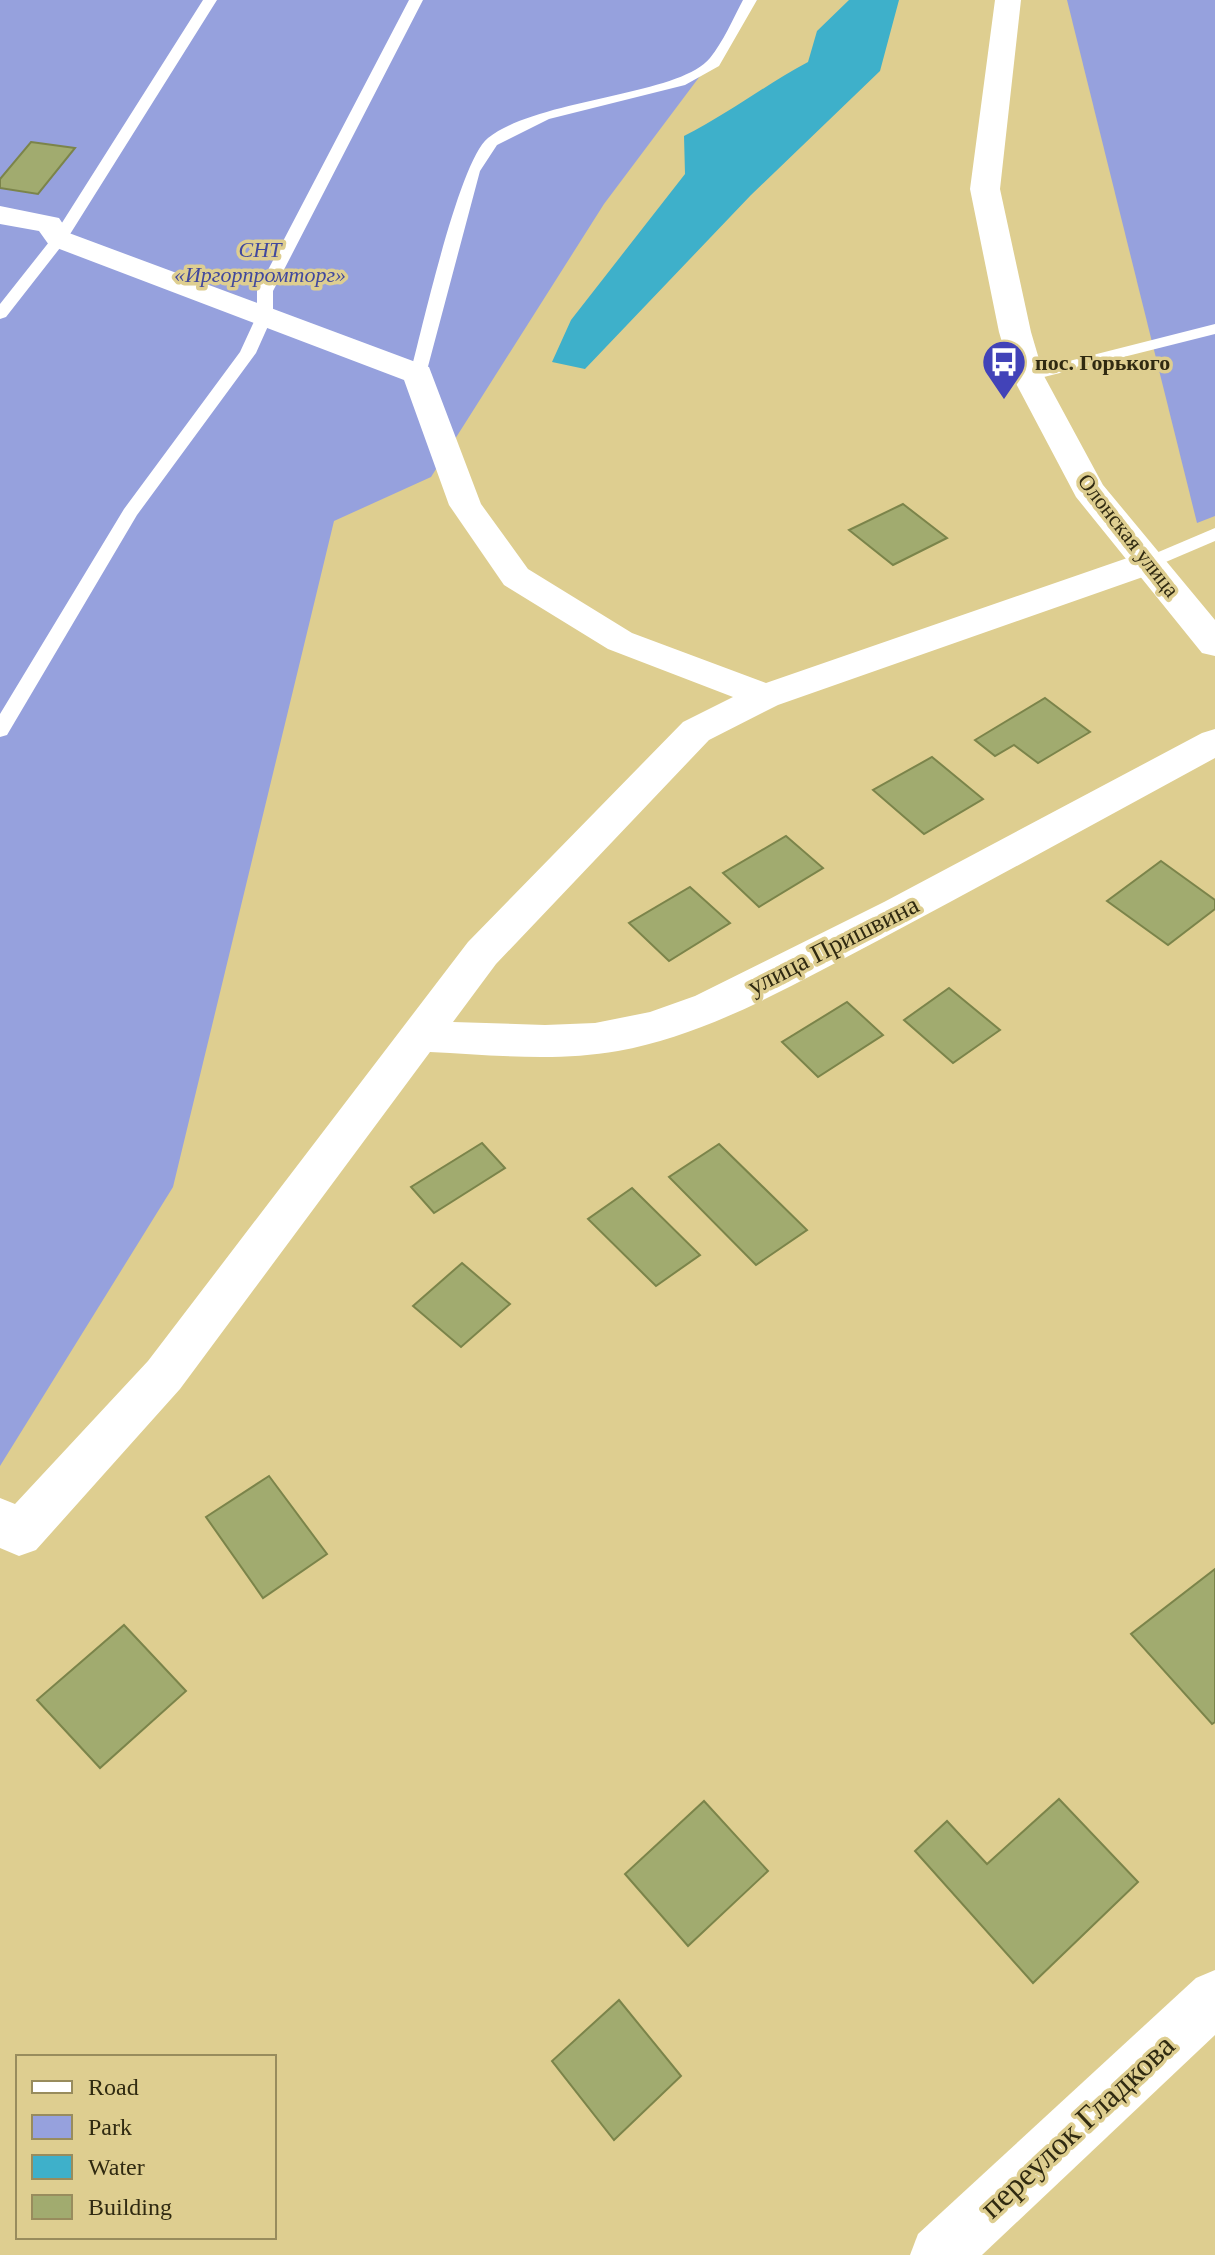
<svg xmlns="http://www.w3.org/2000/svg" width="1215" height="2255" viewBox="0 0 1215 2255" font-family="'Times New Roman',serif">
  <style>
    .green { fill: #96a1dd }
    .water { fill: #3eb0ca }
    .building { fill: #a1ab6f; stroke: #7b844a; stroke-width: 2 }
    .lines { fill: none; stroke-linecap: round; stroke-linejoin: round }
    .lane { fill: #fff; fill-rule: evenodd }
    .street { fill: #fff; fill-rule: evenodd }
    .secondary { fill: #fff; fill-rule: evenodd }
    .labels { text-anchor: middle; stroke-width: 7; stroke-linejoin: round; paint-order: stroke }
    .far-park-label { font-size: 22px; font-style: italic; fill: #41489d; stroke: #dece90 }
    .far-poi-label { font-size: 22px; font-weight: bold; fill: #302a11; stroke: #dece90; text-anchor: start }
    .far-street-label { font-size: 22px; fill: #302a11; stroke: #dece90 }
    .street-label { font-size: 26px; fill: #302a11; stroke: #dece90 }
    .near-street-label { font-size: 32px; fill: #302a11; stroke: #dece90 }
  </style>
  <rect width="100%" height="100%" fill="#dece90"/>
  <g class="green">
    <polygon points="0,0 757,0 604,204 431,477 334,521 173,1187 0,1466"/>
    <polygon points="1067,0 1215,0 1215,516 1197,523"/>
  </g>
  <path class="water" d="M849,0H899L880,71L751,195L585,369L552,362L571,320L685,174L684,136C728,114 765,85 808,62L817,31Z"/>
  <g class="building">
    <polygon points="31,142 75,148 38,194 0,188 0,179"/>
    <polygon points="903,504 947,538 893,565 849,530"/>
    <polygon points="1045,698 1090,732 1038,763 1014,745 995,756 975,740"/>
    <polygon points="932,757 983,799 924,834 873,790"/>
    <polygon points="786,836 823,868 759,907 723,873"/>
    <polygon points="1161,861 1215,900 1215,909 1168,945 1107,901"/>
    <polygon points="690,887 730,923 669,961 629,923"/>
    <polygon points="949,988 1000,1030 953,1063 904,1020"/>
    <polygon points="847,1002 883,1035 818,1077 782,1042"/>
    <polygon points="482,1143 505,1168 434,1213 411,1187"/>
    <polygon points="719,1144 807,1230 756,1265 669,1177"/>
    <polygon points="632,1188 700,1255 656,1286 588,1219"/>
    <polygon points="462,1263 510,1304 461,1347 413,1306"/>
    <polygon points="269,1476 327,1554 263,1598 206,1517"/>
    <polygon points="1215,1569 1215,1722 1212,1724 1131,1634"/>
    <polygon points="124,1625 186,1691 100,1768 37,1700"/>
    <polygon points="1059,1799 1138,1882 1033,1983 915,1851 947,1821 987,1864"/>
    <polygon points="704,1801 768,1871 688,1946 625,1874"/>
    <polygon points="619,2000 681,2076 614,2140 552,2061"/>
  </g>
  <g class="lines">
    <g class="lane">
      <polygon points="203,0 217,0 67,239 6,317 0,319 0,304 53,237"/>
      <polygon points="409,0 423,0 273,291 273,315 256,353 137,515 7,735 0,737 0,714 124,509 240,352 257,315 257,291"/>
      <path d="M743,0H757L719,66L685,85L549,119L497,145L480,171L426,374L418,379L412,377L410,374C422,330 459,161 488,138C539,98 679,96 710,58C723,42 733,19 743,0Z"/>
      <polygon points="1215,324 1215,334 1028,381 1020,376 1022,373"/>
      <polygon points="1215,528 1215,541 1154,567 1148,569 1139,563 1142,559"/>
    </g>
    <g class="street">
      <path d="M0,206L59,218L69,233L429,367L481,504L528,569L632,633L766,683L1136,555L1148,552L1160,555L1165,563L1160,571L778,705L709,740L496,964L453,1022L545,1025L595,1023L650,1012L695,996L884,902L1202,733L1215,729V758C1103,819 992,880 879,940C796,983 711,1034 618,1051C556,1062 492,1055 430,1052L180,1389L36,1550L19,1556L0,1548V1498L15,1504L148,1361L468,942L683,722L733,697L608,649L504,585L449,505L404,380L49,245L39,231L0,224Z"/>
      <polygon points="1215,1970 1215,2035 982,2255 910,2255 918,2234 1196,1978"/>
    </g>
    <polygon class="secondary" points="995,0 1021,0 1000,189 1031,332 1044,376 1103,485 1215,620 1215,656 1202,653 1076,497 1012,376 999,332 970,189"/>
  </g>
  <defs>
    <g id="bus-pin" transform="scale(2.3)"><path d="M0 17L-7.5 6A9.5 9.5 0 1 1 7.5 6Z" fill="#4243b8" stroke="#dece90"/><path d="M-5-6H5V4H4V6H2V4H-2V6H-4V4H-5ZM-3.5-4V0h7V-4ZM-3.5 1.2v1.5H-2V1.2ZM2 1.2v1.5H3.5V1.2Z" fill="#fff"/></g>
  </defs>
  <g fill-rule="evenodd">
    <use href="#bus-pin" x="1004" y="362"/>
  </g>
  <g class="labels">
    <g class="far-park-label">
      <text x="260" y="257">СНТ<tspan x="260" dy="25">«Иргорпромторг»</tspan></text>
    </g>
    <g class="far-poi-label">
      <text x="1035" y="370">пос. Горького</text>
    </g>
    <g class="far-street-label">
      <text transform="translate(1129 535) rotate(52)" y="8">Олонская улица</text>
    </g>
    <g class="street-label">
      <text transform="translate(833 945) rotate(-27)" y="9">улица Пришвина</text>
    </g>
    <g class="near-street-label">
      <text transform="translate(1077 2126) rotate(-43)" y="11">переулок Гладкова</text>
    </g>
  </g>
  <rect x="16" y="2055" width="260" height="184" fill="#dece90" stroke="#988c5d" stroke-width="2"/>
  <rect x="32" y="2081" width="40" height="12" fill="#ffffff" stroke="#988c5d" stroke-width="2"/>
  <text x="88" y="2095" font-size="24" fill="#302a11">Road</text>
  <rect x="32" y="2115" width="40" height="24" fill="#96a1dd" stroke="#988c5d" stroke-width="2"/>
  <text x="88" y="2135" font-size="24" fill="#302a11">Park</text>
  <rect x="32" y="2155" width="40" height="24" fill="#3eb0ca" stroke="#988c5d" stroke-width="2"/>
  <text x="88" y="2175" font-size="24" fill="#302a11">Water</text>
  <rect x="32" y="2195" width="40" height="24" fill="#a1ab6f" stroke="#988c5d" stroke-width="2"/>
  <text x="88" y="2215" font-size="24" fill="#302a11">Building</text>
</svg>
